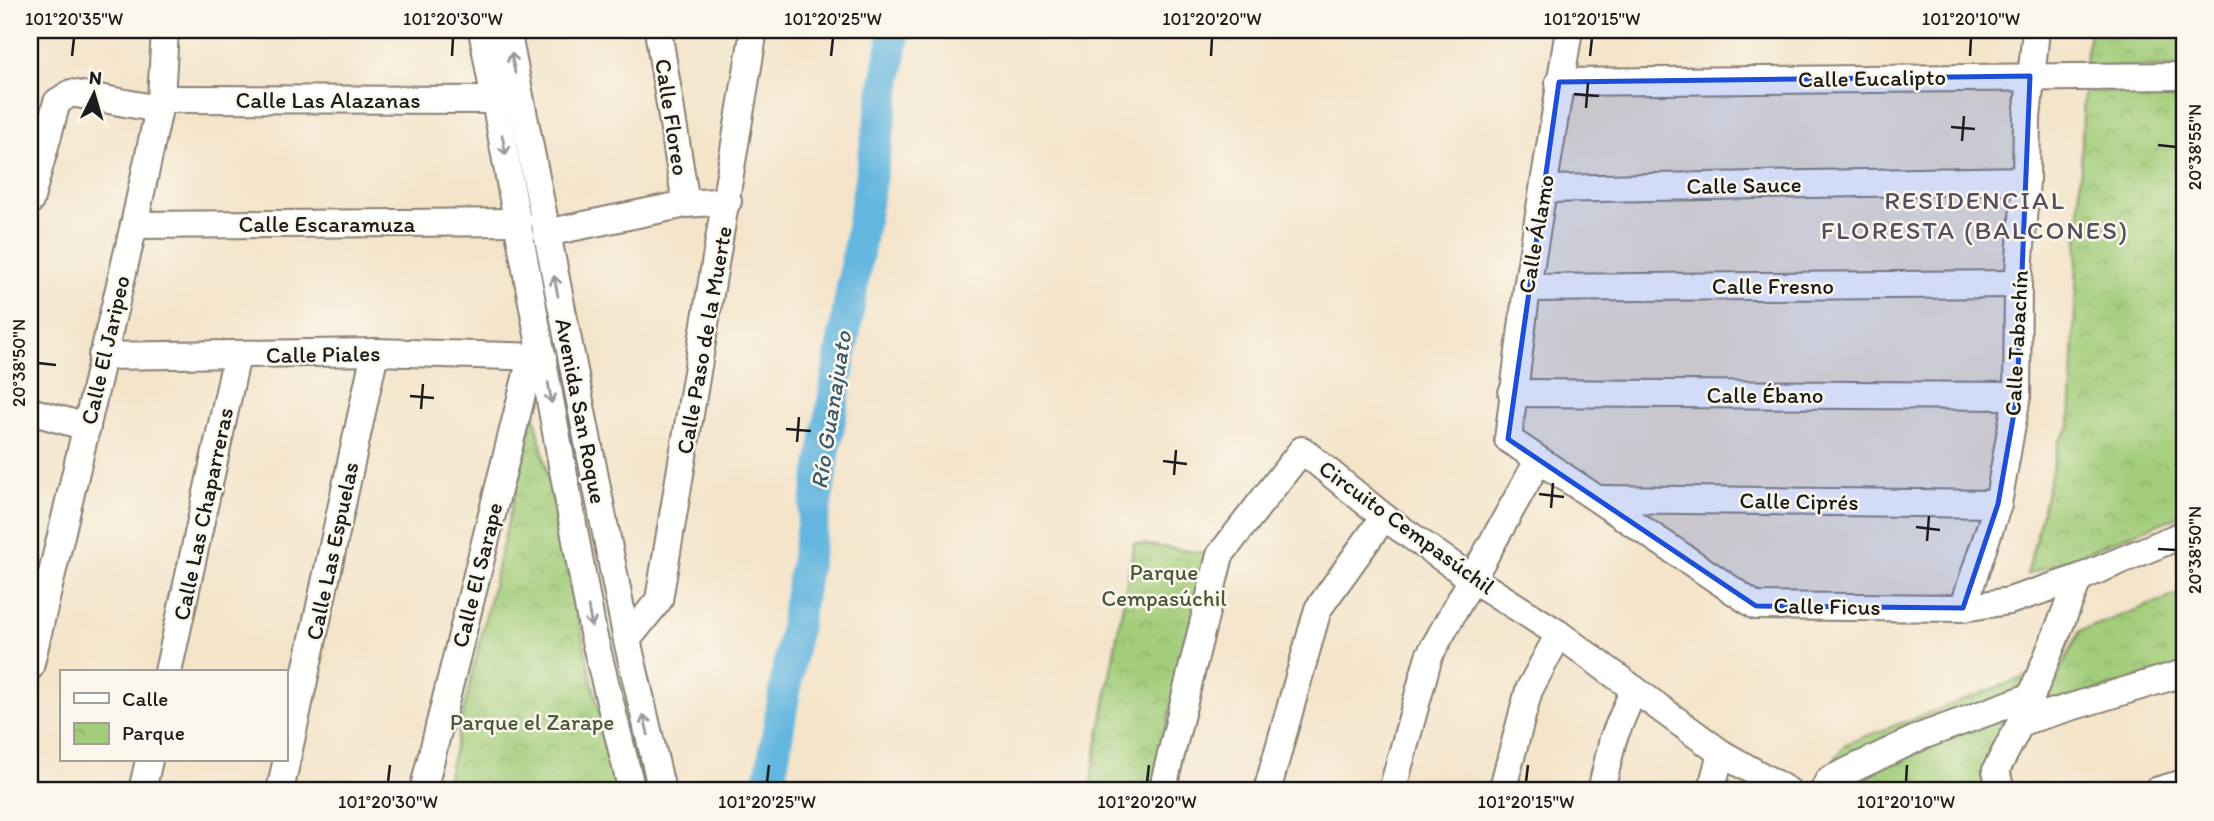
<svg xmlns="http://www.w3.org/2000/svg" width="2214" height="821" viewBox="0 0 2214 821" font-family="Itim,sans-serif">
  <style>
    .park { fill: url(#park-crowns); stroke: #60744b; stroke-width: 2 }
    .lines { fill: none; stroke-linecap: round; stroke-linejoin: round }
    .river { stroke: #63b6df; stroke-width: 32 }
    .minor-casing { stroke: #888073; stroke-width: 30 }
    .minor { stroke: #fff; stroke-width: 26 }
    .oneway { stroke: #999 }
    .marked { fill: #1d4ed8; fill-opacity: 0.2; stroke: #1d4ed8; stroke-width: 5; stroke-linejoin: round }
    .ticks { fill: none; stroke: #1c1c1c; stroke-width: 2.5 }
    .labels { text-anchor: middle; stroke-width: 5; stroke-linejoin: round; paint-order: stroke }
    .street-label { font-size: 23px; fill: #1c1c1c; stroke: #fbf7ec }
    .park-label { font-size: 23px; fill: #4b5a3d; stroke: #fbf7ec }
    .water-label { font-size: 24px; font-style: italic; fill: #385a6a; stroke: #fbf7ec }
    .quarter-label { font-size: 26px; letter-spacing: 2px; fill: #564e5f; stroke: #fbf7ec }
    .neatline { fill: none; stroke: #1c1c1c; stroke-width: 2.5 }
    .ticks-label { font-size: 18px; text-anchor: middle; fill: #1c1c1c }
  </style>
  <defs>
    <pattern id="park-crowns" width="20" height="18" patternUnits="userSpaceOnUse" patternTransform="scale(1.75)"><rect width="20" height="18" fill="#a3cd7a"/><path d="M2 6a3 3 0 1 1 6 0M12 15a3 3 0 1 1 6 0" fill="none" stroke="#8caf69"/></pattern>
  </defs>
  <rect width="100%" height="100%" fill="#fbf7ec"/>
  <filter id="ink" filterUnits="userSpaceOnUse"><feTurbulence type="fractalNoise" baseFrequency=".0143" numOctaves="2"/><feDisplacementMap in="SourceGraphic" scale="14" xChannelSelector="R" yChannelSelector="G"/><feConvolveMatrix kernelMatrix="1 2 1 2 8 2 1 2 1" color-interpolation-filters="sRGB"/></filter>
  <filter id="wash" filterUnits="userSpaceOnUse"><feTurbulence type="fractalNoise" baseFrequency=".00686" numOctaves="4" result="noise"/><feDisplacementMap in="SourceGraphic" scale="28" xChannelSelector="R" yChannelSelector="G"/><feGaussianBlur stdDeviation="1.57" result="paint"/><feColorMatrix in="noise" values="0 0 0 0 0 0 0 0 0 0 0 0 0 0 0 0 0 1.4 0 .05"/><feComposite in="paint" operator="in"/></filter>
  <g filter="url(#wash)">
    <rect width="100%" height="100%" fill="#f4e4ca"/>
    <g class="park">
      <polygon points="2090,30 2184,30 2184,67 2085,68"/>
      <polygon points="2184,90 2184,514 2027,575 2059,441 2070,427 2084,92"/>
      <polygon points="534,412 616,791 464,791 446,785"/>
      <polygon points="1134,543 1210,554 1150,791 1089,791"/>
      <polygon points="2184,592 2184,664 2042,707 2080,631"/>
      <polygon points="2033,674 1984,778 1988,791 1814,791 1845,744"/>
    </g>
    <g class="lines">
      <polyline class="river" points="768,791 895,30"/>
    </g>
  </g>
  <g filter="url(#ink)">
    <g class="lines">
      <g class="minor-casing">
        <g id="minor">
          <polyline points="482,30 593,633 632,791"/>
          <polyline points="507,30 627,640 662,791"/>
          <polyline points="658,30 686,204"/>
          <polyline points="1569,30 1527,288 1508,439 1756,606 1963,608 2009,601 2079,578 2184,534"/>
          <polyline points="1559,82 2184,76"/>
          <polyline points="161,99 495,100"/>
          <polyline points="1545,189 2026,180"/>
          <polyline points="30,201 57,102 71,93 158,109"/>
          <polyline points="134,225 519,222"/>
          <polyline points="546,233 686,204 728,201"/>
          <polyline points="1527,288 2018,284"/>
          <polyline points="102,356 375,352 543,357"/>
          <polyline points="1512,393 2017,396"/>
          <polyline points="30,411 87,427"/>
          <polyline points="1600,499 1998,504"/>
          <polyline points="1963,608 1998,504 2017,396 2018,284 2026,180 2027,118 2036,30"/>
          <polyline points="627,640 659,600 754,30"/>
          <polyline points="30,667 134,225 161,99 165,30"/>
          <polyline points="168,672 237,355"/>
          <polyline points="2021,722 2184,673"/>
          <polyline points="142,791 149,760"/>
          <polyline points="280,791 375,352"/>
          <polyline points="423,791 531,358"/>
          <polyline points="1162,791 1220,555 1302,450 1384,517 1471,578 1559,634 1721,753 1788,791"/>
          <polyline points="1267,791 1318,609 1384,517"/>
          <polyline points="1392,791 1429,656 1538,461"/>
          <polyline points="1502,791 1529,690 1559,634"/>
          <polyline points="1601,791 1613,739 1634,689"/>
          <polyline points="1711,791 1721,753"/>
          <polyline points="1823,791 1829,780 1922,736 2032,696"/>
          <polyline points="2001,791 1996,770 2021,722 2079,578"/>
          <polyline points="2156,791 2184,783"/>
        </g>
      </g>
      <use href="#minor" class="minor"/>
    </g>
    <defs><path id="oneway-shaft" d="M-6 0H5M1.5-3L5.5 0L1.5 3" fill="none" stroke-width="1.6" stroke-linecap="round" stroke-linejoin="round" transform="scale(1.75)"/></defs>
    <g class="oneway">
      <use href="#oneway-shaft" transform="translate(513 63) rotate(-101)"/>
      <use href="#oneway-shaft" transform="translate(504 145) rotate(79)"/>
      <use href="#oneway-shaft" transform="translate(556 286) rotate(-101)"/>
      <use href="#oneway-shaft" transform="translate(550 393) rotate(80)"/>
      <use href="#oneway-shaft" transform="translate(590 617) rotate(80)"/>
      <use href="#oneway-shaft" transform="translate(646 725) rotate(-103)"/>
    </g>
  </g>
  <path class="marked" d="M2030,76L2017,396L1998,504L1963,608L1756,606L1508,439L1559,82Z"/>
  <path class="ticks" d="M72,56L74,38M452,56L453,38M831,56L833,38M1211,56L1212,38M1590,56L1592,38M1970,56L1971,38M1574,94L1599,96M1586,108L1588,83M1951,127L1975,129M1962,141L1964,116M2158,145L2176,147M38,363L56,365M410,396L434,398M421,409L423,384M786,429L811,431M797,442L799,417M1163,461L1187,464M1174,475L1176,450M1539,494L1564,497M1551,508L1553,483M1916,527L1940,530M1927,541L1929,516M2158,549L2176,550M388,782L390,765M767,782L769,765M1147,782L1149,765M1526,782L1528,765M1906,782L1907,765"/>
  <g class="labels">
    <g class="street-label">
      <text transform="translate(1872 78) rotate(-1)" y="8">Calle Eucalipto</text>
      <text x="328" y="108">Calle Las Alazanas</text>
      <text transform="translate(672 117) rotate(81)" y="8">Calle Floreo</text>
      <text transform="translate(1744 185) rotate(-1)" y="8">Calle Sauce</text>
      <text x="327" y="232">Calle Escaramuza</text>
      <text transform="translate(1536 234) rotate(-80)" y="8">Calle Álamo</text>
      <text x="1773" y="294">Calle Fresno</text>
      <text transform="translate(704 340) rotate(-80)" y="8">Calle Paso de la Muerte</text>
      <text transform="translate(2016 343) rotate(-87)" y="8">Calle Tabachín</text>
      <text transform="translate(105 350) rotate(-77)" y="8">Calle El Jaripeo</text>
      <text transform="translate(323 354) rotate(-1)" y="8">Calle Piales</text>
      <text x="1765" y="403">Calle Ébano</text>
      <text transform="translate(581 411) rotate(79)" y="8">Avenida San Roque</text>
      <text transform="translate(1799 501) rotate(1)" y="8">Calle Ciprés</text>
      <text transform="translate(203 514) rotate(-78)" y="8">Calle Las Chaparreras</text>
      <text transform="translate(1407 527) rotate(36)" y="8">Circuito Cempasúchil</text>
      <text transform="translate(332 551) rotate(-78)" y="8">Calle Las Espuelas</text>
      <text transform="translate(477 575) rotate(-76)" y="8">Calle El Sarape</text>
      <text transform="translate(1827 606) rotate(1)" y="8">Calle Ficus</text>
    </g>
    <g class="park-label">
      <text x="1164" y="580">Parque<tspan x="1164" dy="26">Cempasúchil</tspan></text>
      <text x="532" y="730">Parque el Zarape</text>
    </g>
    <g class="water-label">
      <text transform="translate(831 410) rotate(-81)" y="8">Río Guanajuato</text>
    </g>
    <g class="quarter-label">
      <text x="1975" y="209">RESIDENCIAL<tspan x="1975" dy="30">FLORESTA (BALCONES)</tspan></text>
    </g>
  </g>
  <rect width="2214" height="821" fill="none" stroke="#fbf7ec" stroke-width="77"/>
  <rect x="60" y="670" width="228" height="91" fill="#fbf7ec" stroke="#a29f99" stroke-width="2"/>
  <rect x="74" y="693" width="35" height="10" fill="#ffffff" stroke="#a29f99" stroke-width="2"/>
  <text x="122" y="706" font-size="21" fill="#1c1c1c">Calle</text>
  <rect x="74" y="723" width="35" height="21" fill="url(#park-crowns)" stroke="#a29f99" stroke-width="2"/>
  <text x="122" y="740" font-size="21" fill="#1c1c1c">Parque</text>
  <g transform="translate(94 94) rotate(5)" stroke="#fbf7ec" stroke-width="5" paint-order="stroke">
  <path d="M0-5L12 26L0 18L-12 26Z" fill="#1c1c1c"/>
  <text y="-10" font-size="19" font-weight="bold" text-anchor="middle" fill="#1c1c1c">N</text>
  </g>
  <rect x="38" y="38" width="2138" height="744" class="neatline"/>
  <g class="ticks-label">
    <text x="74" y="25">101°20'35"W</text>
    <text x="453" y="25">101°20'30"W</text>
    <text x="833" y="25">101°20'25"W</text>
    <text x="1212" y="25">101°20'20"W</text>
    <text x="1592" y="25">101°20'15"W</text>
    <text x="1971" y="25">101°20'10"W</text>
    <text transform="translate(2195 147) rotate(-90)" y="6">20°38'55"N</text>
    <text transform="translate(19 363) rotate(-90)" y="6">20°38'50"N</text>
    <text transform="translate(2195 550) rotate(-90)" y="6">20°38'50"N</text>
    <text x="388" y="808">101°20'30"W</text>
    <text x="767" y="808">101°20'25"W</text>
    <text x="1147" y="808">101°20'20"W</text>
    <text x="1526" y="808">101°20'15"W</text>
    <text x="1906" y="808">101°20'10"W</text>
  </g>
</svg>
